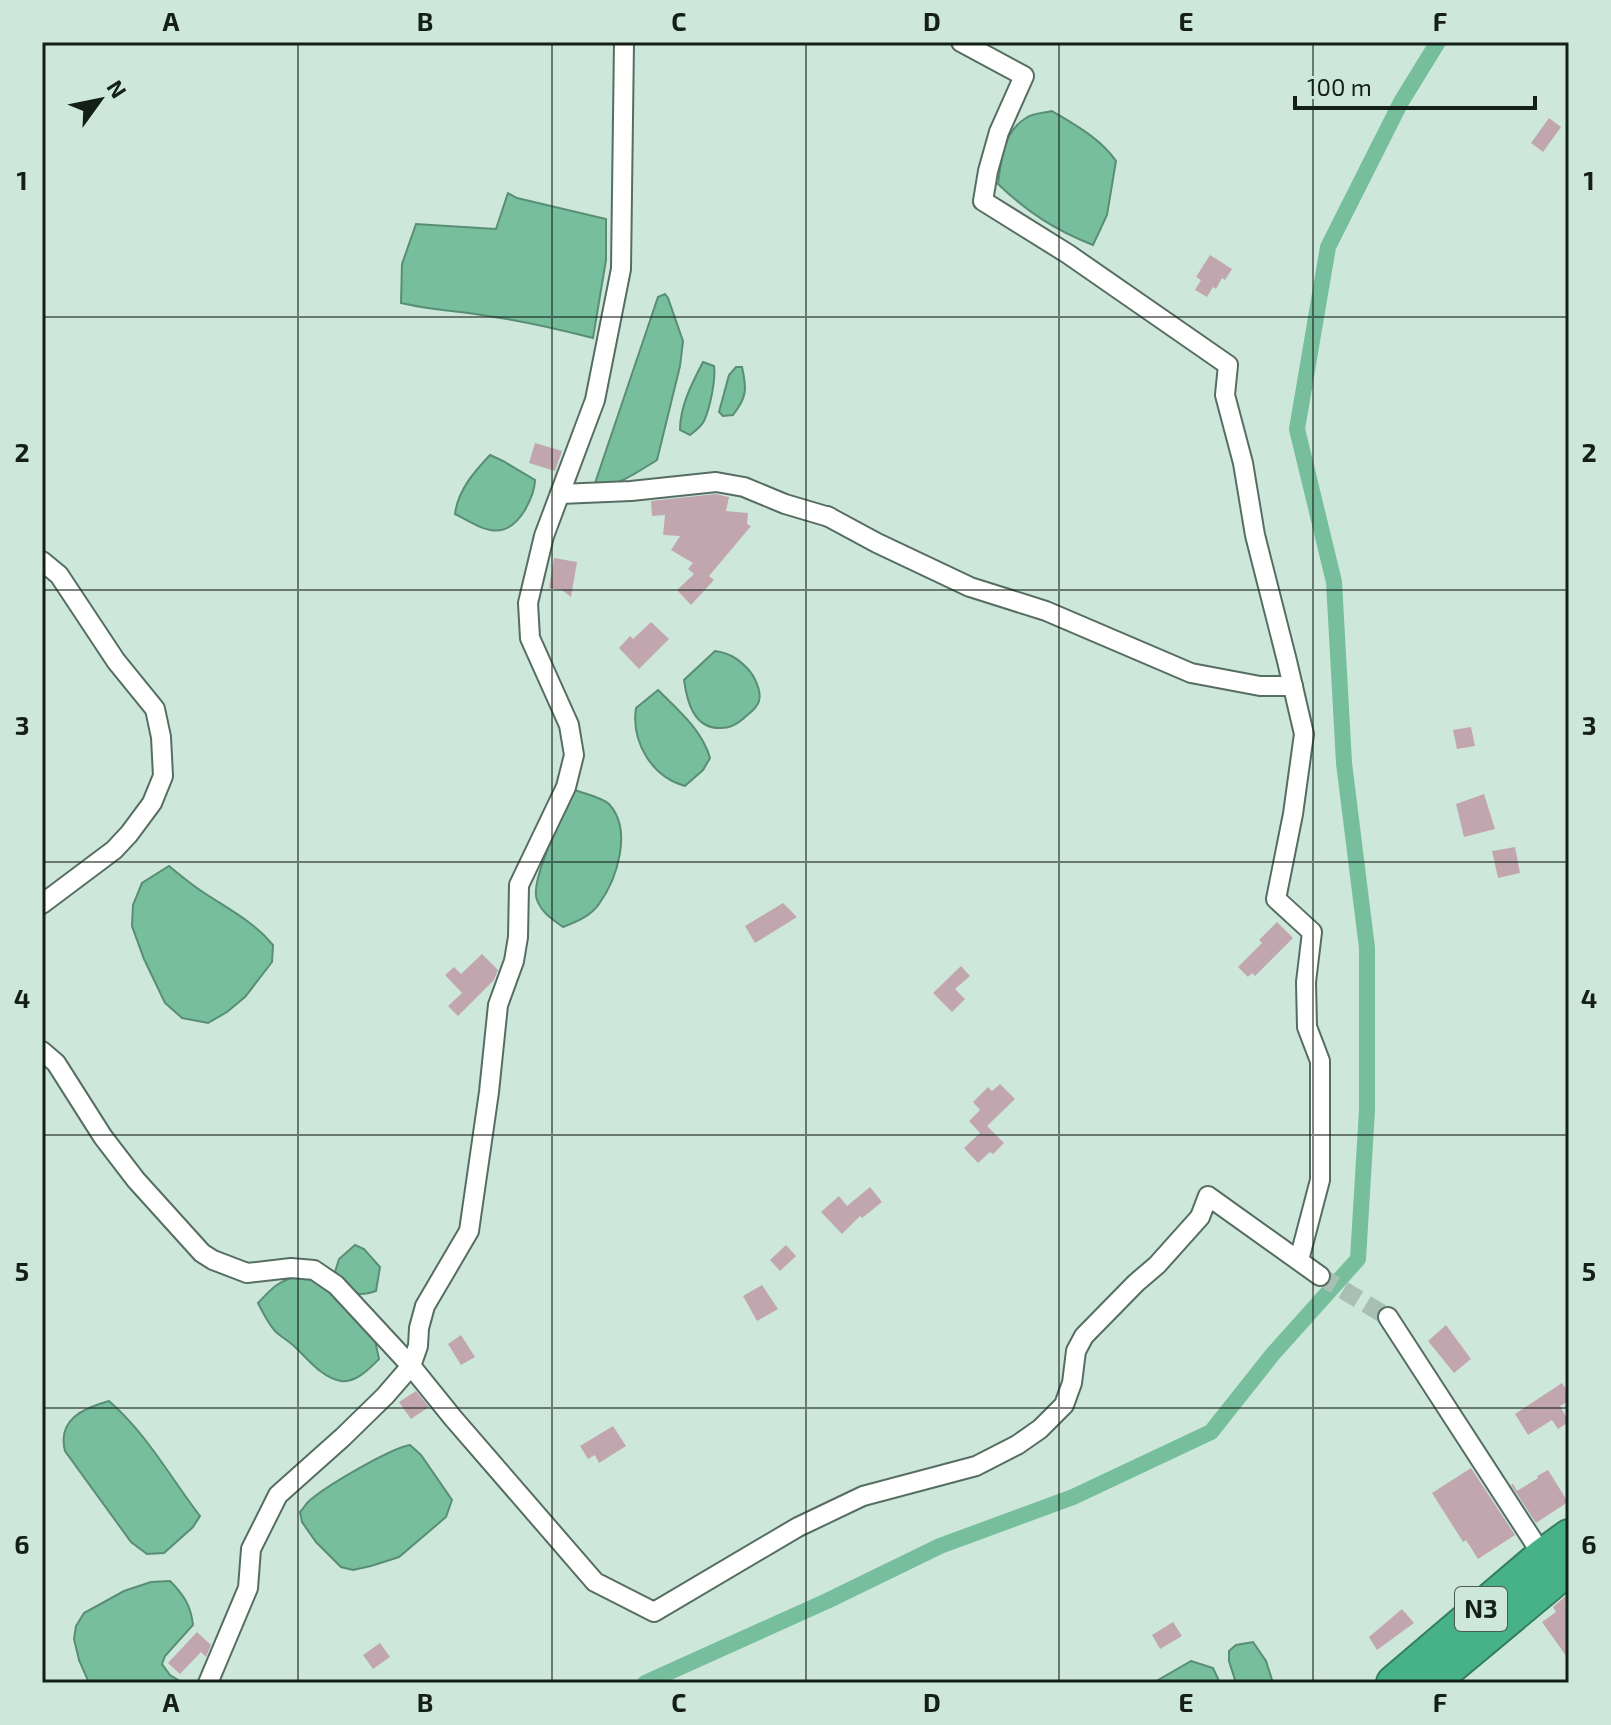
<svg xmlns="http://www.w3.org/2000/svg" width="1611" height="1725" viewBox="0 0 1611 1725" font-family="'Exo 2',sans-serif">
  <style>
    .water { fill: #76be9c; stroke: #598e75; stroke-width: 2 }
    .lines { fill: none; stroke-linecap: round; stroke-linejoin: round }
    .canal { stroke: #76be9c; stroke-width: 16 }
    .building { fill: #c2a6af }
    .street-tunnel { stroke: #a8c0b4; stroke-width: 18; stroke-dasharray: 18 9; stroke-linecap: butt }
    .street-casing { stroke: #566e62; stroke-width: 22 }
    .highway-casing { stroke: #357f60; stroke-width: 38 }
    .street { stroke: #fff; stroke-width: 18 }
    .highway { stroke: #46b285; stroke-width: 34 }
    .grid { fill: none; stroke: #151f1a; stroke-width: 2; stroke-opacity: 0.55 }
    .labels { text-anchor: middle; stroke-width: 6; stroke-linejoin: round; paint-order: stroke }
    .shield { fill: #cde8da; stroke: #4c5b54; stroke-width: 2 }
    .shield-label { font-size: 26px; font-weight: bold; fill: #151f1a }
    .neatline { fill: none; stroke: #151f1a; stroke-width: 3 }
    .grid-label { font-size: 26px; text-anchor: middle; font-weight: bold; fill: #151f1a }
  </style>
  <rect width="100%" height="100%" fill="#cde8da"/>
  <g class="water">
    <path d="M1052,111C1075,125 1100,138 1116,161L1107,215L1093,245C1055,230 1027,212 998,184C1001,160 1003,132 1026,118C1032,113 1044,113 1052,111Z"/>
    <path d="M508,193L517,198L606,219V260L593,338C558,329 523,321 488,316C459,311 430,310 401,303L402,264L416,224L496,229Z"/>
    <path d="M665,294L668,298L683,341L680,366L657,460C636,473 618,486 593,489L658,297Z"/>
    <path d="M703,362L714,366C716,379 710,408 704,421C701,427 695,431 690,435L680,430C680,406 692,383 703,362Z"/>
    <path d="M736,367H742C747,389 747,397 733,415L723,416L719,412L729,375Z"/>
    <path d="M490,455L503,461L535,480C535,490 530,501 525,510C504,544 483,529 455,514C458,490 474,472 490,455Z"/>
    <path d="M715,651C729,653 737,658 747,668C754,675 762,691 759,701C757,709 748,714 743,719C736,725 729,728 721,728C694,729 687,702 684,680Z"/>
    <path d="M658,690C678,710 702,730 710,758L703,770L685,786C652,777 631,742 636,708Z"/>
    <path d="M575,790C585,794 601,797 609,804C633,830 617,879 599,904C591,916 576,922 563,927C552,919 542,913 537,900C529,880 565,811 575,790Z"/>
    <path d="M169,866C181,876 193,886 206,894C230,910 254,922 273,945L272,962L245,997L227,1012L208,1023L182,1018L165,1003L144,959L132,926L133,905L142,883Z"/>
    <path d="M355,1245L364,1249L380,1267L376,1291C353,1299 346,1291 335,1272L339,1259Z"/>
    <path d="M300,1276L315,1279L335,1296L375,1340L379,1359C369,1369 356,1383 341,1381C322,1378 308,1359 295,1347C289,1341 281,1337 275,1331C268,1323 263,1313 258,1303C272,1288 279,1280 300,1276Z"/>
    <path d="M109,1401C147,1434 170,1477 200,1516L193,1527L164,1553L147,1554L131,1542L65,1451C57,1420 83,1408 109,1401Z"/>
    <path d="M410,1445L421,1455L452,1500L446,1517L399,1557L371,1566L353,1570L341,1567L316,1542L302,1522L300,1512C303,1509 305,1505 308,1502C324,1487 389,1449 410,1445Z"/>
    <path d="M170,1581C184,1595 191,1606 193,1625L165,1656L162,1664L170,1675L183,1683H89L79,1660L74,1639L76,1626L84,1613L124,1591L151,1582Z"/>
    <polygon points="1253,1642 1266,1661 1273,1683 1236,1683 1229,1661 1229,1651 1236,1645"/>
    <polygon points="1191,1661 1213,1668 1220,1683 1153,1683"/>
  </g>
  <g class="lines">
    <polyline class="canal" points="645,1683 827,1601 940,1546 1073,1497 1211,1432 1272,1355 1358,1259 1367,1110 1367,948 1344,763 1334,582 1297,429 1328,247 1401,102 1438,42"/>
  </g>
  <g class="building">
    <polygon points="1549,118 1561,127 1543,152 1531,143"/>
    <polygon points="1210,255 1232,269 1225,280 1222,278 1216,289 1213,287 1207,297 1195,290 1201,280 1196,277"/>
    <polygon points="535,443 562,451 555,471 529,463"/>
    <polygon points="716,494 729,497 726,511 748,513 747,524 751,526 709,576 714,580 691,605 677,590 694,574 688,569 693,563 671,550 680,536 663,535 665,515 652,516 651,501"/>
    <polygon points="554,558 577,562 571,597 562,590 549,588"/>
    <polygon points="651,622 669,639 639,669 619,648 630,636 633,639"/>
    <polygon points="1471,727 1475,746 1457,749 1453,730"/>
    <polygon points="1484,794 1495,829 1464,837 1456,804"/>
    <polygon points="1515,847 1520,873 1498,878 1492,851"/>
    <polygon points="783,903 797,917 755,943 745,926"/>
    <polygon points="1277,922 1293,938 1255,976 1252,973 1248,977 1238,967 1262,943 1259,940"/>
    <polygon points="482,954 498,970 494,980 458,1016 448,1006 462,993 445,975 454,967 461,974"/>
    <polygon points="961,966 970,976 955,989 965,999 952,1012 933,993"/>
    <polygon points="1000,1084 1015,1099 987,1126 1004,1143 993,1154 990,1152 978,1163 964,1148 980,1133 969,1121 980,1110 973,1102 988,1087 992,1091"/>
    <polygon points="870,1187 882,1202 862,1218 860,1216 842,1234 821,1212 839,1196 847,1206"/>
    <polygon points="786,1245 796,1256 780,1271 770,1260"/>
    <polygon points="762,1285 778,1309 757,1321 743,1296"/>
    <polygon points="1446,1325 1471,1359 1454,1373 1428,1341"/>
    <polygon points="461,1335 475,1357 461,1365 448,1344"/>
    <polygon points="1562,1383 1569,1393 1569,1401 1560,1406 1569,1422 1558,1429 1552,1420 1528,1435 1515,1414"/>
    <polygon points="416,1391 429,1407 411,1419 399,1402"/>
    <polygon points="613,1426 626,1446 599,1463 595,1455 588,1459 580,1446"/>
    <polygon points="1471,1468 1515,1535 1478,1559 1466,1540 1463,1542 1432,1493"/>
    <polygon points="1548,1470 1568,1502 1536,1523 1511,1485 1513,1484 1517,1491 1538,1478 1537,1476"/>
    <polygon points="1569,1593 1569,1660 1542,1622 1556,1612 1553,1607"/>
    <polygon points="1402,1609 1414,1623 1377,1650 1369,1637"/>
    <polygon points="1173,1622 1182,1636 1160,1649 1152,1635"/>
    <polygon points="197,1632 211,1645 206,1657 201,1652 180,1674 168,1663"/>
    <polygon points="380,1643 390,1657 373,1669 363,1655"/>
  </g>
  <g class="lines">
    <polyline class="street-tunnel" points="1320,1276 1388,1317"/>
    <g class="street-casing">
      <g id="street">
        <polyline points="624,42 621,269 595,400 544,536 528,603 530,638 569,725 574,755 566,787 519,885 518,937 514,961 498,1005 489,1092 469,1231 425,1306 419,1328 418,1346 411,1366 453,1418 595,1582 654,1612 798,1527 863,1496 976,1466 1017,1445 1040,1429 1064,1405 1072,1383 1076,1351 1084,1336 1136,1283 1157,1265 1200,1217 1208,1196 1320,1276"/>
        <polyline points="961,42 1024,76 999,132 988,171 983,201 1068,254 1228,365 1225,395 1243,463 1255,535 1287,661 1304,734 1293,814 1276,899 1312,932 1306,982 1307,1027 1320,1061 1320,1180 1299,1260"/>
        <polyline points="560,494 631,491 716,482 744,487 785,504 829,517"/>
        <polyline points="827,516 877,543 970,587 1046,611 1191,673 1260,686 1293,686"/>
        <polyline points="42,561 59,575 116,661 155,709 161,737 163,776 152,803 129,834 114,850 42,904"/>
        <polyline points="42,1051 56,1063 103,1137 136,1180 202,1253 213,1260 247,1273 291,1268 314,1270 336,1285 411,1366 385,1396 343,1437 278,1495 251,1549 248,1588 208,1683"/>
        <polyline points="1388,1317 1543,1556"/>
      </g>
    </g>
    <g class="highway-casing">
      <g id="highway">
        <polyline points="1394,1683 1543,1556 1569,1537"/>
        <polyline points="1430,1683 1569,1567"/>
      </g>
    </g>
    <use href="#street" class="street"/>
    <use href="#highway" class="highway"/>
  </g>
  <path class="grid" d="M298,42V1683M552,42V1683M806,42V1683M1059,42V1683M1313,42V1683M42,317H1569M42,590H1569M42,862H1569M42,1135H1569M42,1408H1569"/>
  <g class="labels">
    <rect class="shield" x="1455" y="1587" width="52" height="44" rx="6"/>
    <g class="shield-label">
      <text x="1481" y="1618">N3</text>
    </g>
  </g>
  <rect width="1611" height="1725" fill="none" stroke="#cde8da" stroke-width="88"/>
  <g transform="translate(100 100) rotate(57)" stroke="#cde8da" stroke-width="6" paint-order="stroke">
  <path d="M0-6L14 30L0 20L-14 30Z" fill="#151f1a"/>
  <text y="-12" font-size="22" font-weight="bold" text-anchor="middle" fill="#151f1a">N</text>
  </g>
  <path d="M1295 96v12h240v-12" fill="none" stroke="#151f1a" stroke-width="4"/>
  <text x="1307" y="96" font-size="24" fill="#151f1a" stroke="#cde8da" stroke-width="6" paint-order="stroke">100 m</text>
  <rect x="44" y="44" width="1523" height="1637" class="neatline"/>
  <g class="grid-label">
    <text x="171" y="31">A</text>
    <text x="425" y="31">B</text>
    <text x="679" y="31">C</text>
    <text x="932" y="31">D</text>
    <text x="1186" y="31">E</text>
    <text x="1440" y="31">F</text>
    <text x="22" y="190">1</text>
    <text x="1589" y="190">1</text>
    <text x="22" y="462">2</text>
    <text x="1589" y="462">2</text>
    <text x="22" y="735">3</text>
    <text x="1589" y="735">3</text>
    <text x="22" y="1008">4</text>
    <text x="1589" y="1008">4</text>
    <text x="22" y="1281">5</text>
    <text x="1589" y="1281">5</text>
    <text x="22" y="1554">6</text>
    <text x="1589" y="1554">6</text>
    <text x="171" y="1712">A</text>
    <text x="425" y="1712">B</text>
    <text x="679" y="1712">C</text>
    <text x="932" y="1712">D</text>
    <text x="1186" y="1712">E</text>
    <text x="1440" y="1712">F</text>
  </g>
</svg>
